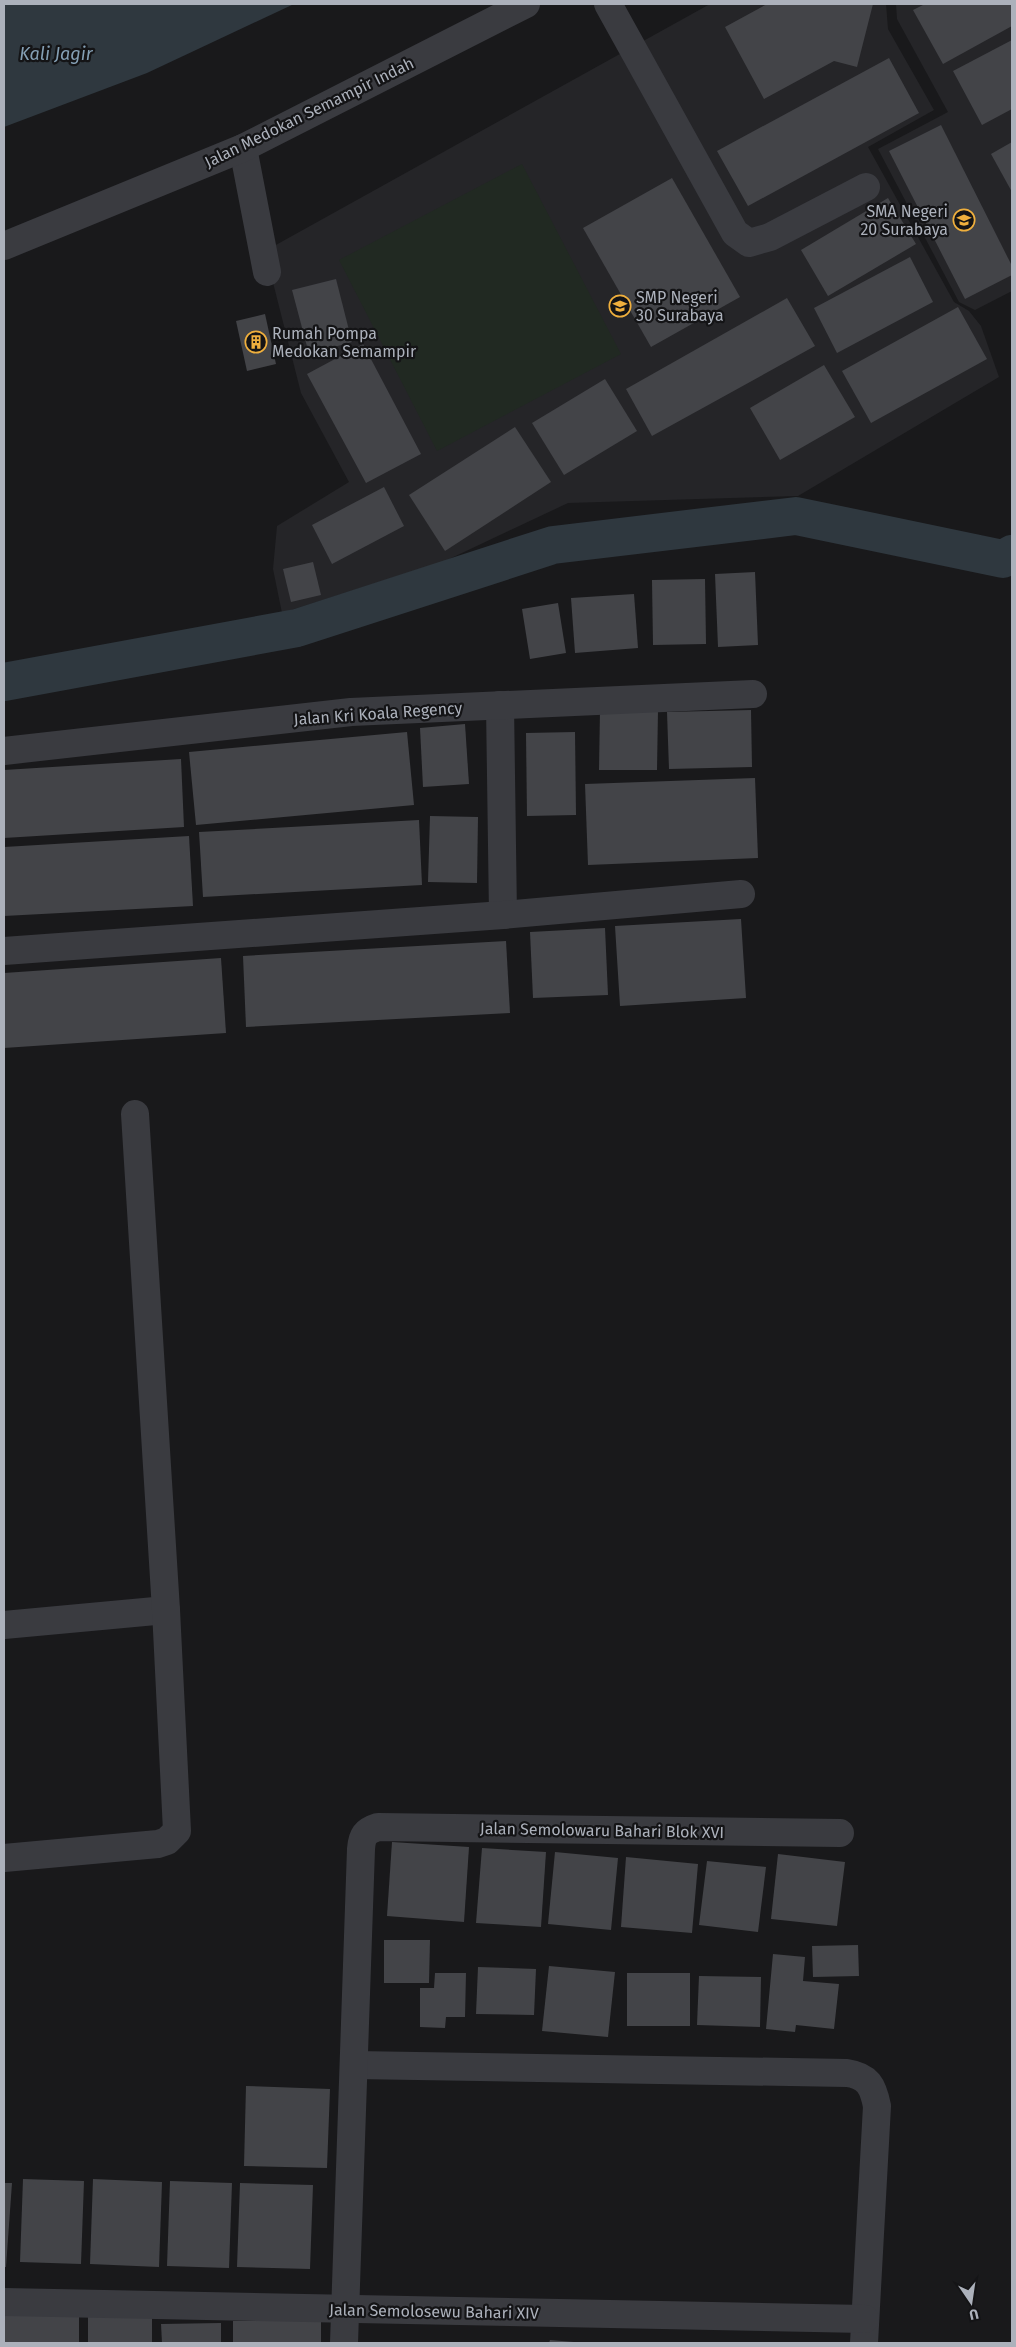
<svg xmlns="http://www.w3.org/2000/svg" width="1016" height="2347" viewBox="0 0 1016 2347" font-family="'Fira Sans',sans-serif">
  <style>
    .built { fill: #252528 }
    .green { fill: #212922 }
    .water { fill: #2f383f }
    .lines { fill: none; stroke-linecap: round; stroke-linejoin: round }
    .canal { stroke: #2f383f; stroke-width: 38 }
    .building { fill: #434448 }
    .minor { stroke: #3a3b40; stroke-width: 28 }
    .labels { text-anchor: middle; stroke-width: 4.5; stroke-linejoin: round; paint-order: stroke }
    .street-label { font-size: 16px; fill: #acb1bb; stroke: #141416 }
    .poi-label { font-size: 16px; fill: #acb1bb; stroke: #141416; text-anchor: start }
    .water-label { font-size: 18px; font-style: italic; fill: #849fb4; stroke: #141416 }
  </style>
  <rect width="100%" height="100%" fill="#19191b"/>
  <g class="built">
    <polygon points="710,4 886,4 888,29 934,110 868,147 954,302 969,311 981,326 999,377 798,496 568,503 445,561 282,613 273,569 277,526 349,482 301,393 265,251"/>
    <polygon points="896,4 1012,4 1012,291 975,310 959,302 878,149 948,112 897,19"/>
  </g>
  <polygon class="green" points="522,164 621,354 437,451 339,260"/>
  <polygon class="water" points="4,4 294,4 147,73 4,127"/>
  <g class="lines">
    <polyline class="canal" points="4,682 297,628 553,545 796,516 1003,559 1012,554"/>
  </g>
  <g class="building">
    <polygon points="767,4 873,4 857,67 834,61 764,99 725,27"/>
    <polygon points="925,4 1012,4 1012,26 943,64 913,10"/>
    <polygon points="1012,40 1012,109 982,125 953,71"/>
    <polygon points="889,58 919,113 748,206 717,151"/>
    <polygon points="941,125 1012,266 1012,275 965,299 889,151"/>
    <polygon points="1012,142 1012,192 991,154"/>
    <polygon points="672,178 740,297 651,347 583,228"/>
    <polygon points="888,198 916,244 828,296 801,250"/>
    <polygon points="910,257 933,302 837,353 814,308"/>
    <polygon points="336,279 352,342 309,354 292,290"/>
    <polygon points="787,298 815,346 652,436 626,389"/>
    <polygon points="958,307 987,359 871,423 842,371"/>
    <polygon points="265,314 276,364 247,371 236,321"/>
    <polygon points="363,344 421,454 366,483 307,374"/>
    <polygon points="824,365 855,417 780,460 750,408"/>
    <polygon points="605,379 637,431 564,475 532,423"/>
    <polygon points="515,427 551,482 445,551 409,495"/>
    <polygon points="384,487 404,526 332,564 312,525"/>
    <polygon points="313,562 321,595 291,602 283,569"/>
    <polygon points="755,572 758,645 718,647 715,574"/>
    <polygon points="705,579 706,644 653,645 652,580"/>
    <polygon points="634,594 638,648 575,653 571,598"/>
    <polygon points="558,603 566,653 530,659 522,609"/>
    <polygon points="600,710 658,710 657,770 599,770"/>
    <polygon points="751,710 752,767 669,769 667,712"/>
    <polygon points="465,724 469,784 423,787 420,728"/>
    <polygon points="407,732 414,805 196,825 189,752"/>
    <polygon points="575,732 576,815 527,816 526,733"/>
    <polygon points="181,759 184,827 4,838 4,770"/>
    <polygon points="755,778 758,858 588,865 585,784"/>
    <polygon points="430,816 478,817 477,883 428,882"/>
    <polygon points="419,820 422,885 203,897 199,832"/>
    <polygon points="189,836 193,906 4,916 4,847"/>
    <polygon points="741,919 746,998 620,1006 615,926"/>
    <polygon points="605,928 608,995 533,998 530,932"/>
    <polygon points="506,941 510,1013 246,1027 243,956"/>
    <polygon points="221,958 226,1033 4,1048 4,973"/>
    <polygon points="392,1842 469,1847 464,1922 387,1916"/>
    <polygon points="482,1848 546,1852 541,1927 476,1923"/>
    <polygon points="555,1852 618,1858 611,1930 548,1924"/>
    <polygon points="778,1854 845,1862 837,1926 771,1919"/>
    <polygon points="626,1857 698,1864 692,1933 621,1927"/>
    <polygon points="707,1861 766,1867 758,1932 699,1925"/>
    <polygon points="384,1940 430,1940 429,1983 384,1983"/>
    <polygon points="858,1945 859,1976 813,1977 812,1946"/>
    <polygon points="773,1954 805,1957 803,1981 839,1984 834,2029 796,2025 795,2032 766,2029"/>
    <polygon points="549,1966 615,1972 608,2037 542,2031"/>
    <polygon points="478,1967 536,1969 534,2015 476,2014"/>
    <polygon points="435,1973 466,1973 465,2017 446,2017 445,2028 420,2027 420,1988 434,1988"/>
    <rect x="627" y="1973" width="63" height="53"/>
    <polygon points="699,1976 761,1977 760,2027 697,2025"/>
    <polygon points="246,2086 330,2089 327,2168 244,2166"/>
    <polygon points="23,2179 84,2181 81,2264 20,2262"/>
    <polygon points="93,2179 162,2182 159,2267 90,2264"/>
    <polygon points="170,2181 232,2183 229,2268 167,2266"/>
    <polygon points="4,2183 12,2183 6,2267 4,2267"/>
    <polygon points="240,2183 313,2185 310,2269 237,2267"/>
    <polygon points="79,2314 79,2343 4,2343 4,2315"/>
    <rect x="88" y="2314" width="64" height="29"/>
    <rect x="233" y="2321" width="88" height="22"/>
    <polygon points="221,2323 221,2343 162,2343 161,2324"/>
    <polygon points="550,2340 574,2342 574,2343 549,2343"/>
  </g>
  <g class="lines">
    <g class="minor">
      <polyline points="608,4 735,233 749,243 770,237 866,187"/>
      <polyline points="243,148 267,272"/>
      <polyline points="4,246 243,148 526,4"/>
      <polyline points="500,705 503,915"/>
      <polyline points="4,751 351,712 753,694"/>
      <polyline points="4,951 503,915 741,894"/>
      <polyline points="4,1625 166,1610"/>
      <polyline points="4,1858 158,1844 167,1841 177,1831 166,1610 135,1114"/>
      <path d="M355,2065L847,2073C868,2076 873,2086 877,2106L864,2343"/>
      <polyline points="4,2302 865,2319"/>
      <path d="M344,2343L361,1849C362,1836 365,1831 378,1827L840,1833"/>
    </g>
  </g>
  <defs>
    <g id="school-ring" transform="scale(1.125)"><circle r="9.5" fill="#141416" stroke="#efaf3d" stroke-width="1.5"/><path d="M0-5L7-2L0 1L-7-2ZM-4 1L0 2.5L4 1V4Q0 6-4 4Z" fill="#efaf3d"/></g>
    <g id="building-ring" transform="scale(1.125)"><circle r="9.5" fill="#141416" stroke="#efaf3d" stroke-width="1.5"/><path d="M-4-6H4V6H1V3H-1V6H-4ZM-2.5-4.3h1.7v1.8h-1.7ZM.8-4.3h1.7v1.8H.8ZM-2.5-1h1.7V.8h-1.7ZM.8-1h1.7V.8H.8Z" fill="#efaf3d"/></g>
  </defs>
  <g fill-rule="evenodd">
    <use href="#school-ring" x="964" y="220"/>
    <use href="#school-ring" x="620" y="306"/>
    <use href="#building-ring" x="256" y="342"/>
  </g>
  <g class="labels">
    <g class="street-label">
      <text transform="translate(309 112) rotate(-26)" y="6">Jalan Medokan Semampir Indah</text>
      <text transform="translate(378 713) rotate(-4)" y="6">Jalan Kri Koala Regency</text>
      <text transform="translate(602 1830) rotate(1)" y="6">Jalan Semolowaru Bahari Blok XVI</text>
      <text transform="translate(434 2311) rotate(1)" y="6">Jalan Semolosewu Bahari XIV</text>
    </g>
    <g class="poi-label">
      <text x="948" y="217" text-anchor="end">SMA Negeri<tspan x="948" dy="18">20 Surabaya</tspan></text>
      <text x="636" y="303">SMP Negeri<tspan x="636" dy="18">30 Surabaya</tspan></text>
      <text x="272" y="339">Rumah Pompa<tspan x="272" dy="18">Medokan Semampir</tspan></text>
    </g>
    <g class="water-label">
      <text x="56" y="60">Kali Jagir</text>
    </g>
  </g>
  <rect width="1016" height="2347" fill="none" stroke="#acb1bb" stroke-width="10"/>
  <g transform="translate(971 2302) rotate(167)" stroke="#141416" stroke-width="4" paint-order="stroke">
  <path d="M0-4L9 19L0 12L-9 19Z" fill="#acb1bb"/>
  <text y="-8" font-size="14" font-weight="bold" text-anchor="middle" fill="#acb1bb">U</text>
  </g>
</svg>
